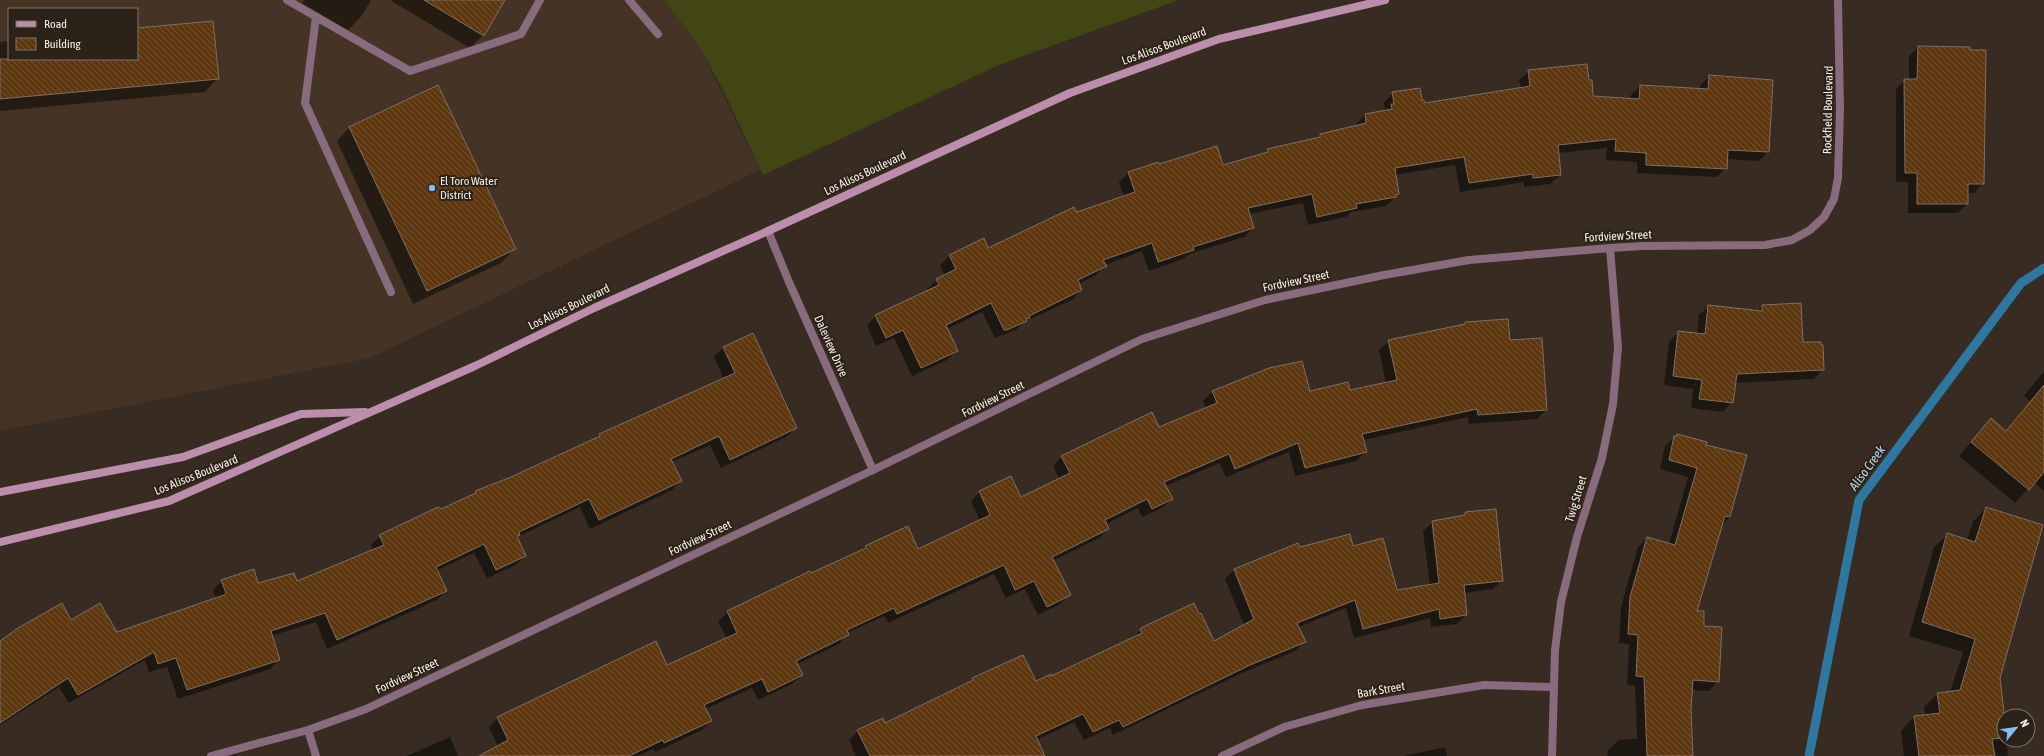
<svg xmlns="http://www.w3.org/2000/svg" width="2044" height="756" viewBox="0 0 2044 756" font-family="'Asap Condensed',sans-serif">
  <defs>
    <pattern id="building-back-hatch" width="6" height="6" patternUnits="userSpaceOnUse"><rect width="6" height="6" fill="#5f370e"/><path d="M-1 5l2 2M0 0l6 6M5-1l2 2" fill="none" stroke="#775431"/></pattern>
  </defs>
  <rect width="100%" height="100%" fill="#382b21"/>
  <path fill="#453325" fill-rule="evenodd" d="M 0,0 L 663,0 L 679,17 L 704,56 L 760,170 L 370,358 L 0,431 ZM 9,9 L 137,9 L 137,59 L 9,59 Z"/>
  <path fill="#414614" d="M 663,0 L 1179,0 L 999,65 L 763,175 C 734,115 709,49 663,0 Z"/>
  <g fill="#0007" fill-rule="evenodd">
    <polygon points="304,0 371,0 360,18 348,30 302,3"/>
    <polygon points="390,0 504,0 483,35 470,48"/>
    <polygon points="137,29 218,78 205,92 0,111 0,42 9,41 9,59 137,59"/>
    <polygon points="1918,47 1983,183 1974,193 1967,193 1967,204 1958,213 1908,213 1908,182 1896,182 1896,89 1905,80 1909,80 1909,56"/>
    <polygon points="1529,71 1588,81 1592,97 1630,99 1631,95 1640,86 1700,89 1700,85 1710,76 1768,152 1759,161 1726,159 1726,168 1717,177 1637,173 1637,162 1606,160 1607,148 1558,153 1560,175 1550,184 1524,187 1524,182 1460,192 1455,165 1395,175 1398,194 1386,206 1351,212 1346,217 1308,225 1303,203 1249,214 1253,228 1244,237 1189,254 1183,259 1149,271 1142,251 1105,265 1096,275 1078,284 1081,290 1072,300 1024,322 1016,330 995,338 982,312 947,329 957,350 947,360 912,376 894,338 876,346 867,325 876,316 928,291 927,289 937,280 945,276 940,265 949,256 988,249 1076,214 1124,197 1119,182 1128,173 1158,165 1222,166 1263,155 1268,149 1316,139 1320,134 1356,127 1356,124 1365,115 1385,111 1384,103 1393,93 1421,101 1424,104 1521,89 1519,80"/>
    <polygon points="350,127 514,249 501,263 413,304 337,141"/>
    <polygon points="1709,306 1757,312 1762,306 1803,344 1823,369 1814,379 1735,383 1732,402 1723,412 1691,408 1693,389 1664,385 1669,342 1679,332 1697,334 1699,315"/>
    <polygon points="1465,323 1509,341 1546,410 1537,419 1469,424 1468,417 1363,440 1366,452 1356,461 1295,476 1289,452 1226,477 1220,463 1165,486 1172,499 1162,508 1142,517 1138,508 1106,524 1108,529 1099,538 1052,561 1069,595 1060,604 1038,615 1025,589 1006,598 994,574 888,623 884,616 847,633 839,644 797,664 802,675 792,684 758,700 752,688 705,709 711,721 702,730 655,752 653,749 638,756 486,756 499,749 489,727 498,718 666,667 727,639 718,621 728,612 860,552 865,546 918,550 980,521 971,501 980,492 1020,499 1060,480 1053,466 1062,456 1158,428 1206,409 1203,401 1212,392 1269,369 1309,392 1349,391 1386,383 1379,350 1389,341 1462,326"/>
    <polygon points="753,334 796,428 786,437 721,468 710,445 672,462 681,481 672,490 590,529 580,507 517,537 525,556 516,565 487,578 474,553 437,570 446,591 437,600 327,649 316,622 271,636 279,660 270,669 178,699 167,667 149,672 145,660 69,703 59,687 0,725 0,642 71,621 117,633 216,599 213,590 222,581 257,584 296,582 373,551 371,545 380,536 472,496 476,491 511,478 596,439 599,435 724,379 714,357 723,348"/>
    <polygon points="2044,371 2044,491 2034,482 2015,503 1959,456 1991,420 2005,431 2030,401 2024,396"/>
    <polygon points="1677,435 1705,445 1730,517 1722,525 1696,612 1703,627 1718,681 1709,691 1691,690 1692,756 1608,756 1607,751 1619,740 1637,739 1635,686 1627,685 1629,644 1619,643 1621,607 1638,547 1647,538 1669,544 1688,477 1660,469 1665,446"/>
    <polygon points="1986,508 2004,740 2006,740 2008,756 1904,756 1901,731 1914,717 1925,716 1924,707 1937,694 1950,692 1963,652 1909,636 1934,547 1948,534 1967,540 1973,522"/>
    <path d="M 1466,513 L 1502,580 L 1493,589 L 1464,593 L 1466,615 L 1457,624 L 1431,627 L 1430,618 L 1354,638 L 1346,608 L 1298,627 L 1304,642 L 1295,651 L 1240,674 L 1113,735 L 1110,728 L 1084,740 L 1074,722 L 1036,740 L 1044,756 L 856,756 L 849,740 L 858,731 L 885,724 L 967,684 L 973,678 L 1035,683 L 1051,677 L 1131,639 L 1141,630 L 1214,642 L 1244,625 L 1225,579 L 1234,570 L 1297,544 L 1299,549 L 1352,547 L 1396,591 L 1430,586 L 1423,531 L 1433,522 L 1462,517 ZM 1234,573 L 1237,573 L 1257,623 L 1255,624 Z"/>
    <polygon points="450,737 458,756 407,756"/>
    <polygon points="1445,747 1447,756 1404,756"/>
  </g>
  <g fill="none" stroke-linecap="round" stroke-linejoin="round">
    <polyline stroke="#2d77a0" stroke-width="9" points="1809,756 1859,500 2021,283 2044,268"/>
  </g>
  <g fill="url(#building-back-hatch)" stroke="#7d6f63">
    <polygon points="424,0 505,0 484,36"/>
    <polygon points="213,21 219,79 0,99 0,59 137,59 137,28"/>
    <polygon points="1918,46 1970,47 1970,50 1986,50 1984,184 1968,184 1968,204 1917,204 1917,173 1905,173 1904,79 1917,79"/>
    <polygon points="1587,64 1589,80 1592,80 1593,96 1639,99 1640,85 1708,89 1709,75 1773,80 1769,152 1728,150 1727,169 1646,165 1646,153 1615,151 1616,139 1558,145 1561,175 1533,178 1533,174 1469,183 1464,157 1395,168 1399,194 1396,195 1396,197 1356,204 1357,208 1317,217 1312,194 1248,208 1254,228 1193,247 1194,250 1158,262 1152,243 1103,260 1107,266 1078,280 1082,290 1029,316 1030,318 1026,319 1027,321 1007,330 1004,330 991,303 946,325 958,351 921,368 903,330 886,338 875,315 939,285 936,279 956,269 949,255 984,238 988,248 1074,207 1077,212 1135,192 1128,172 1158,162 1159,164 1217,146 1223,165 1268,152 1267,149 1320,137 1320,134 1366,123 1365,114 1392,109 1391,104 1394,104 1392,92 1420,88 1422,100 1424,100 1425,103 1530,86 1528,70"/>
    <polygon points="438,85 516,249 427,291 349,127"/>
    <polygon points="1801,303 1803,342 1821,342 1821,345 1823,345 1824,370 1737,374 1733,403 1699,399 1702,380 1673,376 1678,331 1705,334 1708,305 1762,311 1762,305"/>
    <polygon points="1508,319 1510,340 1542,338 1547,410 1478,415 1477,409 1362,434 1367,452 1305,468 1298,443 1235,469 1229,454 1164,482 1173,499 1152,509 1147,499 1105,520 1109,529 1052,557 1071,595 1047,607 1034,581 1015,590 1004,565 897,614 894,608 847,630 849,635 796,661 803,675 768,692 762,679 704,705 712,721 664,743 663,740 629,756 479,756 508,740 497,717 656,641 667,665 737,633 727,611 810,571 811,573 866,548 865,546 908,526 918,549 990,515 979,491 1011,476 1021,497 1070,473 1061,456 1152,412 1159,427 1217,403 1212,391 1269,368 1302,361 1310,391 1348,382 1350,390 1397,380 1388,340 1465,324 1465,322"/>
    <polygon points="753,333 797,428 730,460 719,436 671,459 682,481 599,520 589,499 519,532 520,535 517,536 526,556 496,570 484,544 436,567 447,591 337,640 325,613 271,631 280,660 187,690 176,658 158,664 154,652 78,695 68,678 0,723 0,641 18,628 62,603 71,620 100,603 117,632 224,595 226,593 221,580 254,569 258,583 294,573 297,581 384,545 379,535 438,507 441,509 476,493 475,491 511,477 600,436 599,434 735,373 723,347"/>
    <polygon points="2044,385 2044,472 2029,490 1971,442 1991,418 2006,431"/>
    <polygon points="1677,434 1707,442 1706,445 1747,455 1730,517 1725,516 1697,611 1704,611 1704,626 1722,627 1719,682 1693,680 1691,710 1693,756 1647,756 1644,677 1636,676 1638,635 1628,634 1630,597 1647,537 1675,545 1697,468 1669,460 1674,436 1676,437"/>
    <polygon points="1986,507 2043,525 2000,678 2004,712 2004,738 1992,739 1995,756 1919,756 1914,716 1940,713 1937,693 1960,690 1975,639 1922,622 1947,533 1975,542"/>
    <polygon points="1496,509 1503,581 1464,585 1467,615 1440,619 1439,609 1363,629 1355,600 1297,623 1306,642 1250,665 1123,727 1119,720 1093,732 1083,714 1036,736 1045,756 870,756 857,730 883,718 885,723 973,680 972,678 1023,655 1036,681 1051,674 1051,676 1142,633 1140,629 1145,626 1194,603 1199,614 1201,613 1214,641 1254,619 1234,569 1298,543 1300,547 1350,534 1353,546 1383,538 1397,590 1439,583 1432,521 1465,515 1465,512"/>
  </g>
  <g fill="none" stroke-linecap="round" stroke-linejoin="round">
    <g stroke="#886c7e" stroke-width="8">
      <polyline points="287,0 410,71 521,34 540,0"/>
      <polyline points="629,0 658,34"/>
      <polyline points="316,17 305,103 391,292"/>
    </g>
    <g stroke="#886c7e" stroke-width="8">
      <polyline points="768,231 789,282 873,470"/>
      <polyline points="308,730 316,756"/>
      <polyline points="211,756 308,730 366,709 873,470 1142,339 1265,300 1384,275 1469,260 1610,248 1618,347 1613,404 1602,458 1577,537 1561,602 1555,650 1552,756"/>
      <polyline points="1222,756 1284,727 1362,705 1484,685 1552,687"/>
    </g>
    <polyline stroke="#886c7e" stroke-width="8" points="1610,248 1643,246 1765,245 1792,240 1810,230 1824,217 1834,199 1838,178 1840,109 1838,0"/>
    <g stroke="#bb8fab" stroke-width="8">
      <polyline points="0,492 183,457 301,414 365,412"/>
      <polyline points="0,542 169,501 475,366 594,308 768,231 1070,93 1219,39 1385,0"/>
    </g>
  </g>
  <circle fill="#81bdfa" stroke="#2d2218" stroke-width="1.5" cx="432" cy="188" r="4"/>
  <g text-anchor="middle" dominant-baseline="central" stroke-width="4" stroke-linejoin="round" paint-order="stroke">
    <g font-size="12" fill="#f7efe8" stroke="#2d2218">
      <text transform="translate(1164 46) rotate(-20)">Los Alisos Boulevard</text>
      <text transform="translate(1828 110) rotate(-89)">Rockfield Boulevard</text>
      <text transform="translate(865 173) rotate(-25)">Los Alisos Boulevard</text>
      <text transform="translate(1618 236) rotate(-3)">Fordview Street</text>
      <text transform="translate(1296 281) rotate(-12)">Fordview Street</text>
      <text transform="translate(569 307) rotate(-26)">Los Alisos Boulevard</text>
      <text transform="translate(831 346) rotate(66)">Daleview Drive</text>
      <text transform="translate(993 399) rotate(-26)">Fordview Street</text>
      <text transform="translate(196 475) rotate(-22)">Los Alisos Boulevard</text>
      <text transform="translate(1576 499) rotate(-73)">Twig Street</text>
      <text transform="translate(700 538) rotate(-25)">Fordview Street</text>
      <text transform="translate(407 676) rotate(-25)">Fordview Street</text>
      <text transform="translate(1381 690) rotate(-10)">Bark Street</text>
    </g>
    <g font-size="12" fill="#f7efe8" stroke="#2d2218" text-anchor="start">
      <text x="440" y="181">El Toro Water<tspan x="440" dy="14">District</tspan></text>
    </g>
    <g font-size="13" font-style="italic" fill="#b7dbf3" stroke="#2d2218">
      <text transform="translate(1867 468) rotate(-54)">Aliso Creek</text>
    </g>
  </g>
  <rect x="8" y="8" width="130" height="52" fill="#2d2218" stroke="#7e746b"/>
  <rect x="16" y="21" width="20" height="6" fill="#bb8fab" stroke="#7e746b"/>
  <text x="44" y="28" font-size="12" fill="#f7efe8">Road</text>
  <rect x="16" y="38" width="20" height="12" fill="url(#building-back-hatch)" stroke="#7e746b"/>
  <text x="44" y="48" font-size="12" fill="#f7efe8">Building</text>
  <g transform="translate(2016 728) rotate(61)"><circle r="19" fill="#2d2218" stroke="#7e746b"/>
  <path d="M0-3L7 15L0 10L-7 15Z" fill="#81bdfa"/>
  <text y="-6" font-size="11" font-weight="bold" text-anchor="middle" fill="#f7efe8">N</text>
  </g>
</svg>
